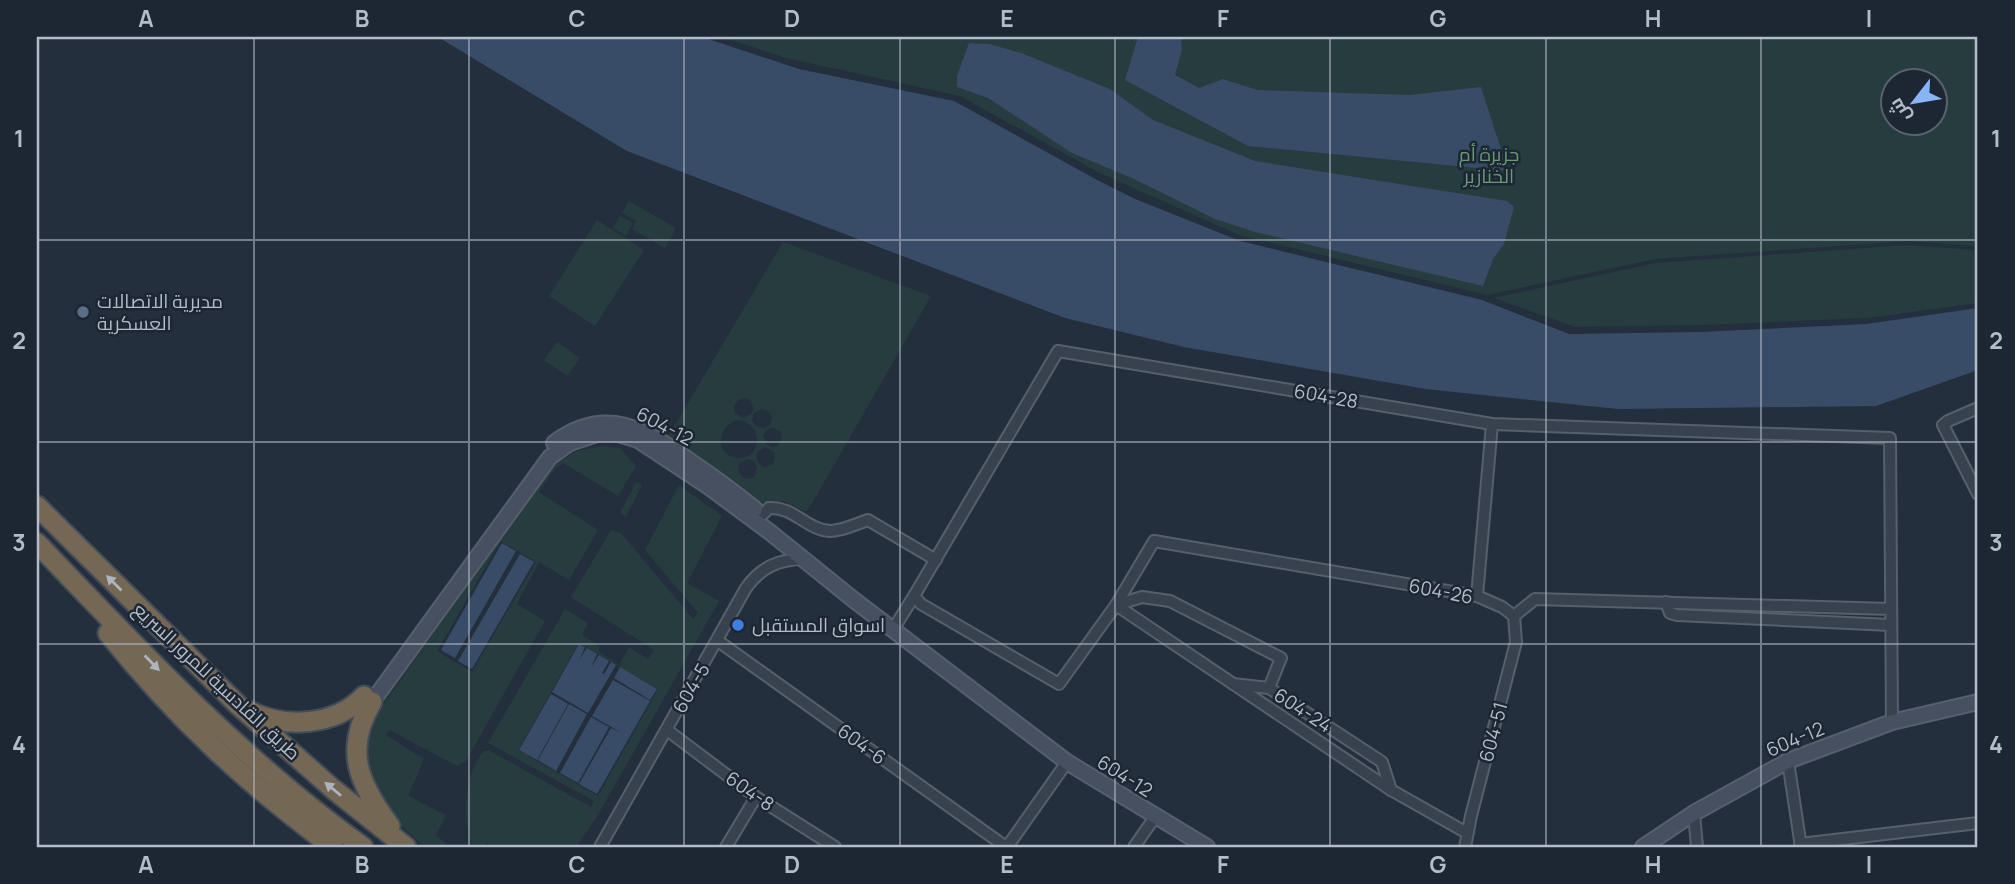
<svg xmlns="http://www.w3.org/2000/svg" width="2015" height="884" viewBox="0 0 2015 884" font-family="Manrope,Cairo,sans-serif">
  <rect width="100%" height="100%" fill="#242f3e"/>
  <g fill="#263c3f" fill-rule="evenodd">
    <path d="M 722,37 L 1978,37 L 1978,243 L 1975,246 L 1909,241 L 1655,259 L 1487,295 L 1239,235 L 1100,173 L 960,96 L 786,58 ZM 1892,80 L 1934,80 L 1934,122 L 1892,122 Z"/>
    <polygon points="629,201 676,228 665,248 632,229 636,221 622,213"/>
    <polygon points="620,216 633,223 626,236 613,228"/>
    <polygon points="597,220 644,250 595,326 549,296"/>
    <path d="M 783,242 L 931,296 L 807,512 L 784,501 L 765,505 L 668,437 ZM 744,398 L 750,400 L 754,409 L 751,414 L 743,418 L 735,413 L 734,406 L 737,401 ZM 762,409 L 768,411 L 772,416 L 770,425 L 764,428 L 755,426 L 752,420 L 754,413 ZM 738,420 C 766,424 761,461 737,458 C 713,455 718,424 738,420 ZM 772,427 L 781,432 L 782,438 L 778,446 L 772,447 L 766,444 L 763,435 L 766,430 ZM 765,447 L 774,452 L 775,458 L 773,464 L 765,467 C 757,465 755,459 757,452 ZM 747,459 L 754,461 L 757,467 L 755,476 L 750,479 L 744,478 L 738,471 L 739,464 Z"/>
    <polygon points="1907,245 1975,250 1978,248 1978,303 1868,318 1704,325 1575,327 1494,298 1655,263"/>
    <polygon points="557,342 580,358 567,376 544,360"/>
    <path d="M 601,446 L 620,448 L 636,466 L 618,496 L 563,463 L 555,469 L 539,492 L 598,530 L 569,580 L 539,562 L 517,604 L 545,621 L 466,761 L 457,766 L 389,730 L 386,735 L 424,759 L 408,796 L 446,815 L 436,835 L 450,847 L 425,847 L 389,815 L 364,762 L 368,726 L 489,554 L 558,462 L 577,451 ZM 501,541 L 536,562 L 472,672 L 437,651 Z"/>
    <polygon points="636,482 642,485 626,517 620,513"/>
    <path d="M 679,485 L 722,516 L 687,583 L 719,601 L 598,815 L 576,847 L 495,847 L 487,843 L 484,847 L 473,847 C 461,822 464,772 484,751 L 490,751 L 591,807 L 594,801 L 488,743 L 565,609 L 588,623 L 582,635 L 600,646 L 598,651 L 619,665 L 629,647 L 648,659 L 654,650 L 571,597 L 611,530 L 621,533 L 693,619 L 698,613 L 645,550 ZM 579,643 L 658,689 L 598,796 L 518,750 Z"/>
  </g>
  <g fill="#394c67">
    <polygon points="438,37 702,37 799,69 954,101 1099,181 1135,199 1240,241 1482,300 1569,334 1700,332 1866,324 1978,308 1978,370 1876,406 1618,409 1426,389 1184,347 1065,318 627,151"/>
    <polygon points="1138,37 1181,37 1182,50 1175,75 1199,88 1223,79 1257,90 1410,95 1481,87 1508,171 1248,146 1125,80"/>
    <polygon points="969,43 989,44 1021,53 1110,89 1153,120 1255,161 1507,201 1514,207 1504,244 1493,259 1483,286 1255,232 1215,219 1134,179 1072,153 988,98 957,87 957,76"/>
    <polygon points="502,543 516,551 455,658 441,650"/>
    <polygon points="520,554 534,562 472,669 458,661"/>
    <polygon points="579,644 585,647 579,660 587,648 597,654 591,667 599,655 609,661 602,673 604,674 611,662 616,665 588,713 552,692"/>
    <polygon points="620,667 657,689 650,700 614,678"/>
    <polygon points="613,680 650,701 597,794 579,784 611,728 622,733 592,716"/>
    <polygon points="551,694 568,704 537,760 519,750"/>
    <polygon points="569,704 587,714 556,771 538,760"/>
    <polygon points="591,717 609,727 578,783 560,773"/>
  </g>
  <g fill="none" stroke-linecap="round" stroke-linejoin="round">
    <g stroke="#565f6c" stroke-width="14">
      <g id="street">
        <polyline points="1978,408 1948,421 1943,425 1978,494"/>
        <path d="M 762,515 L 769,508 C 793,506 807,530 830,531 C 842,531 856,524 868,520 L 936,560"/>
        <polyline points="1477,596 1492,424"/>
        <polyline points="1666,602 1670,613 1677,615 1891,625"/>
        <polyline points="1116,605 1142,597 1170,601 1281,658 1269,688 1382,762 1391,790 1467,833"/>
        <polyline points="1116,605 1391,790"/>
        <polyline points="1891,609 1535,599 1514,616 1502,607 1477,596 1154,541 1116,605 1059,684 921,604 914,596 1058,351 1492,424 1890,438 1892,722"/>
        <polyline points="894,628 914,596"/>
        <polyline points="718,641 1006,847"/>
        <polyline points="1233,684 1269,688"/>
        <polyline points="667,730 756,797 835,847"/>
        <polyline points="1788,761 1801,847"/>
        <polyline points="1694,813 1697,847"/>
        <polyline points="1800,844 1978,823"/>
        <path d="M 600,847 L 746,588 C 761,567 779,559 805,559"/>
        <polyline points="726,847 756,797"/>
        <polyline points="1007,847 1067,762"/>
        <polyline points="1134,847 1155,817"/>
        <polyline points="1465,847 1471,816 1516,642 1514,616"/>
      </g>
    </g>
    <g stroke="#565f6c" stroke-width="18">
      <g id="secondary">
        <path d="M 554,443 C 605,405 645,429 690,461 C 712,476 734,492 755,509"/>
        <polyline points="372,702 550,457 570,443 597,434 618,434 638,440 709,487 771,533 854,600 1067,762 1207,847"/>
        <polyline points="1643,847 1694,813 1788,761 1892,722 1978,702"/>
      </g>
    </g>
    <g stroke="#434c59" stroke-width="23">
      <g id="highway">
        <polyline points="37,506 238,705 333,789 406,847"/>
        <path d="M 37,543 C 140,651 242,760 363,847"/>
        <path d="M 108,633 C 176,718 246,783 333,847"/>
        <path d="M 372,702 C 343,750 359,784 390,826"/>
        <path d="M 249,711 C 286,729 335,726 364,696"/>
      </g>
    </g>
    <use href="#street" stroke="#38414e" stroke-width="10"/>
    <use href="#secondary" stroke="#465061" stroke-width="14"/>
    <use href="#highway" stroke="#746855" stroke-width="19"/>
  </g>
  <defs><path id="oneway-solid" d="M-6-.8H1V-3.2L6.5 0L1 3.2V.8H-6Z" transform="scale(1.75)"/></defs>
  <g fill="#aeb4bd">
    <use href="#oneway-solid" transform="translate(114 583) rotate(-135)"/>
    <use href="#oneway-solid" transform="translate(152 663) rotate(46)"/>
    <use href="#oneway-solid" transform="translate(333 789) rotate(-140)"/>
  </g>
  <path fill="none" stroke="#b4bcc9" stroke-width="2" stroke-opacity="0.55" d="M 254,37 L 254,847M 469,37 L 469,847M 684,37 L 684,847M 900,37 L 900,847M 1115,37 L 1115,847M 1330,37 L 1330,847M 1546,37 L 1546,847M 1761,37 L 1761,847M 37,240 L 1978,240M 37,442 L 1978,442M 37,644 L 1978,644"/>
  <circle fill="#5c6f8a" stroke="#1d2633" stroke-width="2.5" cx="83" cy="312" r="7"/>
  <circle fill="#3f7fe0" stroke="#1d2633" stroke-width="2.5" cx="738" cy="625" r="7"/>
  <g text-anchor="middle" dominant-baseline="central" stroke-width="5" stroke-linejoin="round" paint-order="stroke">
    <g font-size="19" fill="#6b9a76" stroke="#1d2633">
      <text x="1489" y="154">جزيرة أم<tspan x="1489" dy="22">الخنازير</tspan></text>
    </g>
    <g font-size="19" fill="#b4bcc9" stroke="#1d2633" text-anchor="start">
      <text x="97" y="301">مديرية الاتصالات<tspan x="97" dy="22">العسكرية</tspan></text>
      <text x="752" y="625">اسواق المستقبل</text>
    </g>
    <g font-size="19" fill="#b4bcc9" stroke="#1d2633">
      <text transform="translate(1326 396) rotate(10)">604-28</text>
      <text transform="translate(665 426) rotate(28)">604-12</text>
      <text transform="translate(1441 591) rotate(11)">604-26</text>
      <text transform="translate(217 681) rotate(43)">طريق القادسية للمرور السريع</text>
      <text transform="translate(691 688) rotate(-60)">604-5</text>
      <text transform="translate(1303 710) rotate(33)">604-24</text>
      <text transform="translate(1493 732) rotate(-75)">604-51</text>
      <text transform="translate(1795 739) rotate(-23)">604-12</text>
      <text transform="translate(862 744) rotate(36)">604-6</text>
      <text transform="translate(1125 776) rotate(32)">604-12</text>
      <text transform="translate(750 791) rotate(35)">604-8</text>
    </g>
  </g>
  <rect width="2015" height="884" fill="none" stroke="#1d2633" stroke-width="77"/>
  <g transform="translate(1914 102) rotate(239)"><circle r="33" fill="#1d2633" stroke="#59626f" stroke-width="2"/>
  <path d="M0-5L12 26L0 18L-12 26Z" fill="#8ab4f8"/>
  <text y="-10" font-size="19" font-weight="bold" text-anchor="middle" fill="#b4bcc9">ش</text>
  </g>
  <rect x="38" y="38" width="1938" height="808" fill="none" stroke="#b4bcc9" stroke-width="2.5"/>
  <g font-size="23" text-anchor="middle" font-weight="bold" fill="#b4bcc9">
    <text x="146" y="27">A</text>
    <text x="362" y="27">B</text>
    <text x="577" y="27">C</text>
    <text x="792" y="27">D</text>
    <text x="1007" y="27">E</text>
    <text x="1223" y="27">F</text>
    <text x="1438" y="27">G</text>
    <text x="1653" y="27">H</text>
    <text x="1869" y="27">I</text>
    <text x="19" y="147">1</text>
    <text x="1996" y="147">1</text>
    <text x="19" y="349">2</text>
    <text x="1996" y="349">2</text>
    <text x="19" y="551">3</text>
    <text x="1996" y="551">3</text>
    <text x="19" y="753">4</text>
    <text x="1996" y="753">4</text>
    <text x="146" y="873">A</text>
    <text x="362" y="873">B</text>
    <text x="577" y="873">C</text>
    <text x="792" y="873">D</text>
    <text x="1007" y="873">E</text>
    <text x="1223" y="873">F</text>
    <text x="1438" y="873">G</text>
    <text x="1653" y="873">H</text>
    <text x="1869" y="873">I</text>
  </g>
</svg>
